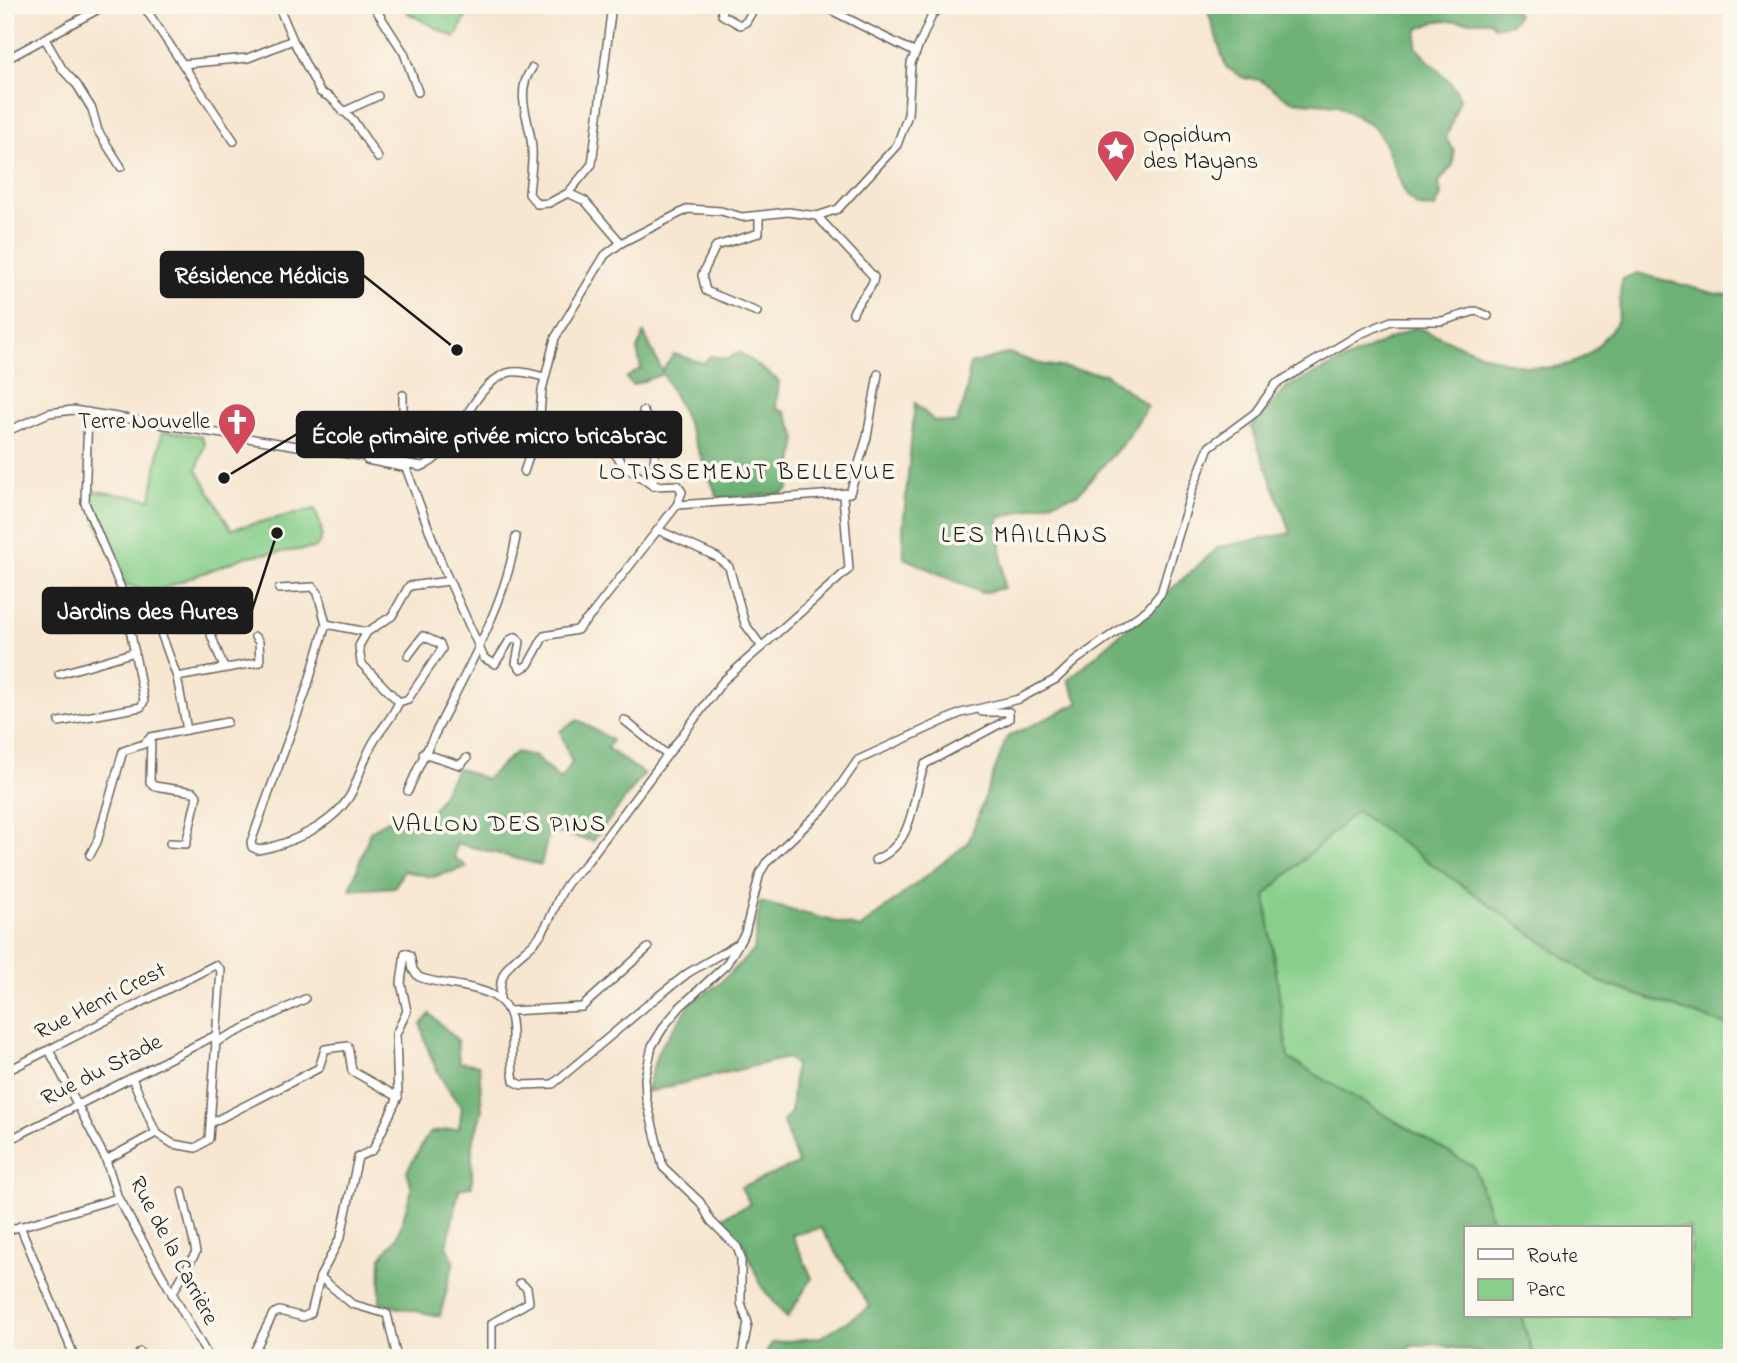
<svg xmlns="http://www.w3.org/2000/svg" width="1737" height="1363" viewBox="0 0 1737 1363" font-family="'Indie Flower',sans-serif">
  <rect width="100%" height="100%" fill="#fbf7ec"/>
  <filter id="ink" filterUnits="userSpaceOnUse"><feTurbulence type="fractalNoise" baseFrequency=".0143" numOctaves="2"/><feDisplacementMap in="SourceGraphic" scale="14" xChannelSelector="R" yChannelSelector="G"/><feConvolveMatrix kernelMatrix="1 2 1 2 8 2 1 2 1" color-interpolation-filters="sRGB"/></filter>
  <filter id="wash" filterUnits="userSpaceOnUse"><feTurbulence type="fractalNoise" baseFrequency=".00686" numOctaves="4" result="noise"/><feDisplacementMap in="SourceGraphic" scale="28" xChannelSelector="R" yChannelSelector="G"/><feGaussianBlur stdDeviation="1.57" result="paint"/><feColorMatrix in="noise" values="0 0 0 0 0 0 0 0 0 0 0 0 0 0 0 0 0 1.4 0 .05"/><feComposite in="paint" operator="in"/></filter>
  <g filter="url(#wash)">
    <rect width="100%" height="100%" fill="#f7e6d0"/>
    <g fill="#88cf8b" stroke="#527654" stroke-width="2">
      <polygon points="410,5 472,5 455,38 406,12"/>
      <path d="M 162,431 L 201,436 L 205,444 L 197,470 L 231,529 L 315,509 C 319,523 328,537 315,548 L 248,556 L 151,593 L 125,584 L 97,523 L 88,490 L 151,499 Z"/>
      <polygon points="1356,810 1600,982 1732,1027 1732,1358 1534,1358 1521,1316 1690,1316 1690,1228 1494,1228 1475,1168 1288,1058 1265,895"/>
    </g>
    <g fill="#6eb277" stroke="#45674a" stroke-width="2">
      <path d="M 1206,5 L 1513,5 L 1518,15 L 1511,23 L 1495,27 L 1490,21 L 1437,21 L 1418,29 L 1416,47 C 1430,65 1451,77 1460,98 L 1446,139 L 1454,150 L 1453,165 L 1439,182 L 1441,196 L 1435,208 L 1418,207 L 1406,196 L 1386,146 L 1375,128 L 1338,105 L 1291,101 L 1260,80 L 1244,78 L 1226,67 Z"/>
      <path d="M 1637,273 L 1717,294 L 1732,295 L 1732,1027 L 1600,982 L 1356,811 L 1265,895 L 1288,1058 L 1475,1168 L 1494,1228 L 1466,1228 L 1466,1316 L 1521,1316 L 1534,1358 L 1504,1358 L 1435,1344 L 1412,1346 L 1394,1358 L 763,1358 L 772,1343 L 821,1337 L 870,1307 L 821,1228 L 792,1235 L 812,1278 L 787,1318 L 761,1286 L 743,1242 L 718,1219 L 750,1204 L 741,1187 L 798,1164 L 783,1122 L 791,1112 L 795,1064 L 787,1058 L 646,1092 L 658,1051 L 691,1003 L 720,983 L 754,950 L 760,902 L 860,928 L 968,843 L 1007,737 L 1079,703 L 1068,680 L 1219,547 L 1291,533 L 1251,427 L 1287,387 L 1415,327 C 1467,345 1553,399 1600,343 C 1604,337 1614,329 1617,322 C 1621,310 1619,292 1622,279 Z"/>
      <polygon points="644,333 662,371 674,354 704,363 710,356 728,359 739,352 779,381 776,408 786,413 797,438 789,488 782,494 718,498 682,411 663,374 632,385 626,378 641,368 637,349"/>
      <polygon points="1009,353 1040,364 1105,374 1148,406 1126,440 1078,494 999,518 1004,588 982,593 904,558 903,527 915,403 934,421 956,423 966,396 970,364"/>
      <polygon points="578,720 612,740 607,748 644,774 593,841 549,831 541,865 457,843 454,857 467,867 433,877 403,871 395,887 350,890 370,832 387,820 423,828 457,768 486,779 516,752 534,756 560,780 572,763 560,731"/>
      <path d="M 430,1014 L 457,1040 L 459,1062 L 479,1065 L 482,1111 L 472,1145 L 472,1186 L 459,1189 L 447,1246 L 454,1261 L 440,1316 L 380,1304 L 381,1257 L 397,1238 L 412,1189 L 407,1171 L 429,1133 L 459,1128 L 462,1108 C 441,1082 428,1057 421,1024 Z"/>
    </g>
  </g>
  <g filter="url(#ink)">
    <g fill="none" stroke-linecap="round" stroke-linejoin="round">
      <g stroke="#69635b" stroke-width="10">
        <g id="minor">
          <polyline points="143,5 234,141"/>
          <polyline points="373,5 404,53 418,92"/>
          <polyline points="721,5 722,15 740,25 746,22 756,5"/>
          <polyline points="821,5 916,53"/>
          <polyline points="45,39 63,70 77,85 92,109 98,131 121,167"/>
          <polyline points="293,40 320,92 331,98 353,120 378,158"/>
          <polyline points="5,60 106,5"/>
          <polyline points="183,64 248,58 293,40 278,5"/>
          <path d="M 532,68 C 513,94 531,121 532,149 C 533,164 530,180 529,194 L 537,204 L 549,203 L 568,193 L 592,164 L 612,5"/>
          <polyline points="343,112 378,96"/>
          <polyline points="568,193 585,201 621,243"/>
          <path d="M 817,216 L 874,277 C 873,290 857,300 853,313"/>
          <polyline points="757,312 706,291 702,275 716,246 759,233 759,216"/>
          <polyline points="403,395 403,455 406,468 443,567 484,658 495,664 510,640 516,637 520,642 516,663 521,669 528,665 544,636 577,630 592,614 677,505 682,492 678,485 653,486 626,467 613,452 544,433 539,426"/>
          <polyline points="643,411 656,434 653,486"/>
          <polyline points="88,412 85,503 123,593 149,600 177,677 187,730"/>
          <polyline points="5,432 49,413 73,410 422,466"/>
          <polyline points="367,460 407,468"/>
          <path d="M 419,467 C 456,459 466,389 507,373 C 518,369 534,375 545,377"/>
          <polyline points="524,472 539,426 542,390 555,338 605,255 621,243 688,209 721,211 742,217 788,212 817,216 838,209 897,145 908,115 911,63 933,13 950,5"/>
          <polyline points="677,505 850,493 867,437 878,374"/>
          <polyline points="658,530 717,557 729,567 745,624 762,647"/>
          <path d="M 279,589 L 313,587 L 318,593 L 326,624 L 306,691 L 251,842 L 252,847 L 258,850 C 292,844 336,823 352,792 C 360,775 365,754 376,738 C 385,724 392,718 399,702 L 361,663 L 359,646 L 367,632"/>
          <polyline points="326,624 367,632 392,616 409,586 449,581"/>
          <polyline points="211,635 224,668"/>
          <polyline points="59,674 135,652"/>
          <polyline points="177,677 260,662 259,642 255,637"/>
          <polyline points="399,702 408,699 442,649 440,644 423,636 408,656"/>
          <polyline points="624,720 666,754"/>
          <polyline points="59,722 141,707 144,701 123,593"/>
          <polyline points="151,737 150,782 154,786 194,792 197,796 186,844 170,843"/>
          <polyline points="423,753 460,765 467,758"/>
          <path d="M 408,791 C 442,709 502,625 516,537"/>
          <polyline points="90,855 97,842 123,751 144,744 151,737 227,722"/>
          <path d="M 875,860 C 917,842 910,800 925,764 L 1009,719 L 1009,712 L 982,712"/>
          <path d="M 500,1000 C 500,993 500,985 502,978 C 508,960 527,952 538,938 C 560,910 552,893 584,866 L 723,681 L 849,569 L 843,496"/>
          <polyline points="510,1011 582,1007 648,948"/>
          <polyline points="216,1042 305,999"/>
          <polyline points="49,1050 106,1160 118,1198 209,1358"/>
          <polyline points="5,1072 215,965 221,970 209,1139 196,1148 173,1144 156,1133 106,1160"/>
          <polyline points="132,1078 156,1133"/>
          <polyline points="211,1123 319,1068 325,1049 348,1046 352,1071 398,1097"/>
          <polyline points="5,1142 216,1035"/>
          <polyline points="20,1226 75,1358"/>
          <polyline points="5,1231 118,1198"/>
          <polyline points="320,1277 352,1304 387,1314 397,1358"/>
          <polyline points="172,1294 196,1252 182,1191"/>
          <polyline points="137,1358 140,1352"/>
          <path d="M 251,1358 L 273,1314 L 279,1311 L 303,1317 L 311,1313 L 320,1277 L 341,1236 L 358,1157 L 373,1150 L 398,1097 L 396,1034 L 407,1011 L 401,983 L 405,953 L 410,955 L 413,970 L 419,977 C 448,989 505,981 511,1021 C 514,1041 510,1061 514,1081 L 522,1085 L 553,1084 L 652,1001 L 688,973 L 736,945"/>
          <polyline points="492,1358 492,1323 529,1302 527,1288 520,1283"/>
          <polyline points="741,1358 748,1323 741,1303 741,1258 737,1247 711,1221 700,1202 663,1167 646,1098 645,1078 652,1046 665,1025 680,1007 726,965 745,933 760,873 766,863 825,807 858,760 961,713 1019,699 1056,679 1075,661 1148,609 1161,593 1192,490 1209,447 1255,413 1276,384 1360,334 1391,321 1442,321 1476,311 1488,316"/>
        </g>
      </g>
      <use href="#minor" stroke="#fff" stroke-width="7"/>
    </g>
  </g>
  <defs>
    <g id="sight-pin" transform="scale(2.0125)"><path d="M0 17L-7.5 6A9.5 9.5 0 1 1 7.5 6Z" fill="#d1495b" stroke="#fbf7ec"/><path d="M0-6L1.8-2.2L6-1.7L2.9 1.2L3.7 5.4L0 3.3L-3.7 5.4L-2.9 1.2L-6-1.7L-1.8-2.2Z" fill="#fff"/></g>
    <g id="church-pin" transform="scale(2.0125)"><path d="M0 17L-7.5 6A9.5 9.5 0 1 1 7.5 6Z" fill="#d1495b" stroke="#fbf7ec"/><path d="M-1.2-6h2.4v3.5h3.3v2.4h-3.3V6h-2.4V-.1h-3.3v-2.4h3.3Z" fill="#fff"/></g>
  </defs>
  <g fill-rule="evenodd">
    <use href="#sight-pin" x="1116" y="149"/>
    <use href="#church-pin" x="237" y="422"/>
  </g>
  <g text-anchor="middle" dominant-baseline="central" stroke-width="7" stroke-linejoin="round" paint-order="stroke">
    <g font-size="23" fill="#1c1c1c" stroke="#fbf7ec" text-anchor="start">
      <text x="1143" y="136">Oppidum<tspan x="1143" dy="26">des Mayans</tspan></text>
      <text x="210" y="422" text-anchor="end">Terre Nouvelle</text>
    </g>
    <g font-size="23" fill="#1c1c1c" stroke="#fbf7ec">
      <text transform="translate(101 1002) rotate(-27)">Rue Henri Crest</text>
      <text transform="translate(102 1071) rotate(-27)">Rue du Stade</text>
      <text transform="translate(173 1251) rotate(62)">Rue de la Carrière</text>
    </g>
    <g font-size="24" letter-spacing="2" fill="#1c1c1c" stroke="#fbf7ec">
      <text x="748" y="473">LOTISSEMENT BELLEVUE</text>
      <text x="1025" y="536">LES MAILLANS</text>
      <text x="500" y="825">VALLON DES PINS</text>
    </g>
  </g>
  <path fill="none" stroke="#1c1c1c" stroke-width="2.5" d="M457 350L363 275M224 478L297 434M277 533L252 610"/>
  <g fill="#1c1c1c" stroke="#fbf7ec" stroke-width="2.5">
    <circle cx="457" cy="350" r="7"/>
    <circle cx="224" cy="478" r="7"/>
    <circle cx="277" cy="533" r="7"/>
  </g>
  <g fill="#1c1c1c" stroke="#1c1c1c" stroke-width="2.5">
    <rect x="161" y="252" width="202" height="45" rx="7"/>
    <rect x="297" y="412" width="384" height="45" rx="7"/>
    <rect x="43" y="588" width="209" height="45" rx="7"/>
  </g>
  <g font-size="24" text-anchor="middle" font-weight="bold" fill="#fff">
    <text x="262" y="283">Résidence Médicis</text>
    <text x="489" y="443">École primaire privée micro bricabrac</text>
    <text x="148" y="619">Jardins des Aures</text>
  </g>
  <rect width="1737" height="1363" fill="none" stroke="#fbf7ec" stroke-width="28"/>
  <rect x="1464" y="1226" width="228" height="91" fill="#fbf7ec" stroke="#a29f99" stroke-width="2"/>
  <rect x="1478" y="1249" width="35" height="10" fill="#ffffff" stroke="#a29f99" stroke-width="2"/>
  <text x="1527" y="1262" font-size="21" fill="#1c1c1c">Route</text>
  <rect x="1478" y="1279" width="35" height="21" fill="#88cf8b" stroke="#a29f99" stroke-width="2"/>
  <text x="1527" y="1296" font-size="21" fill="#1c1c1c">Parc</text>
</svg>
